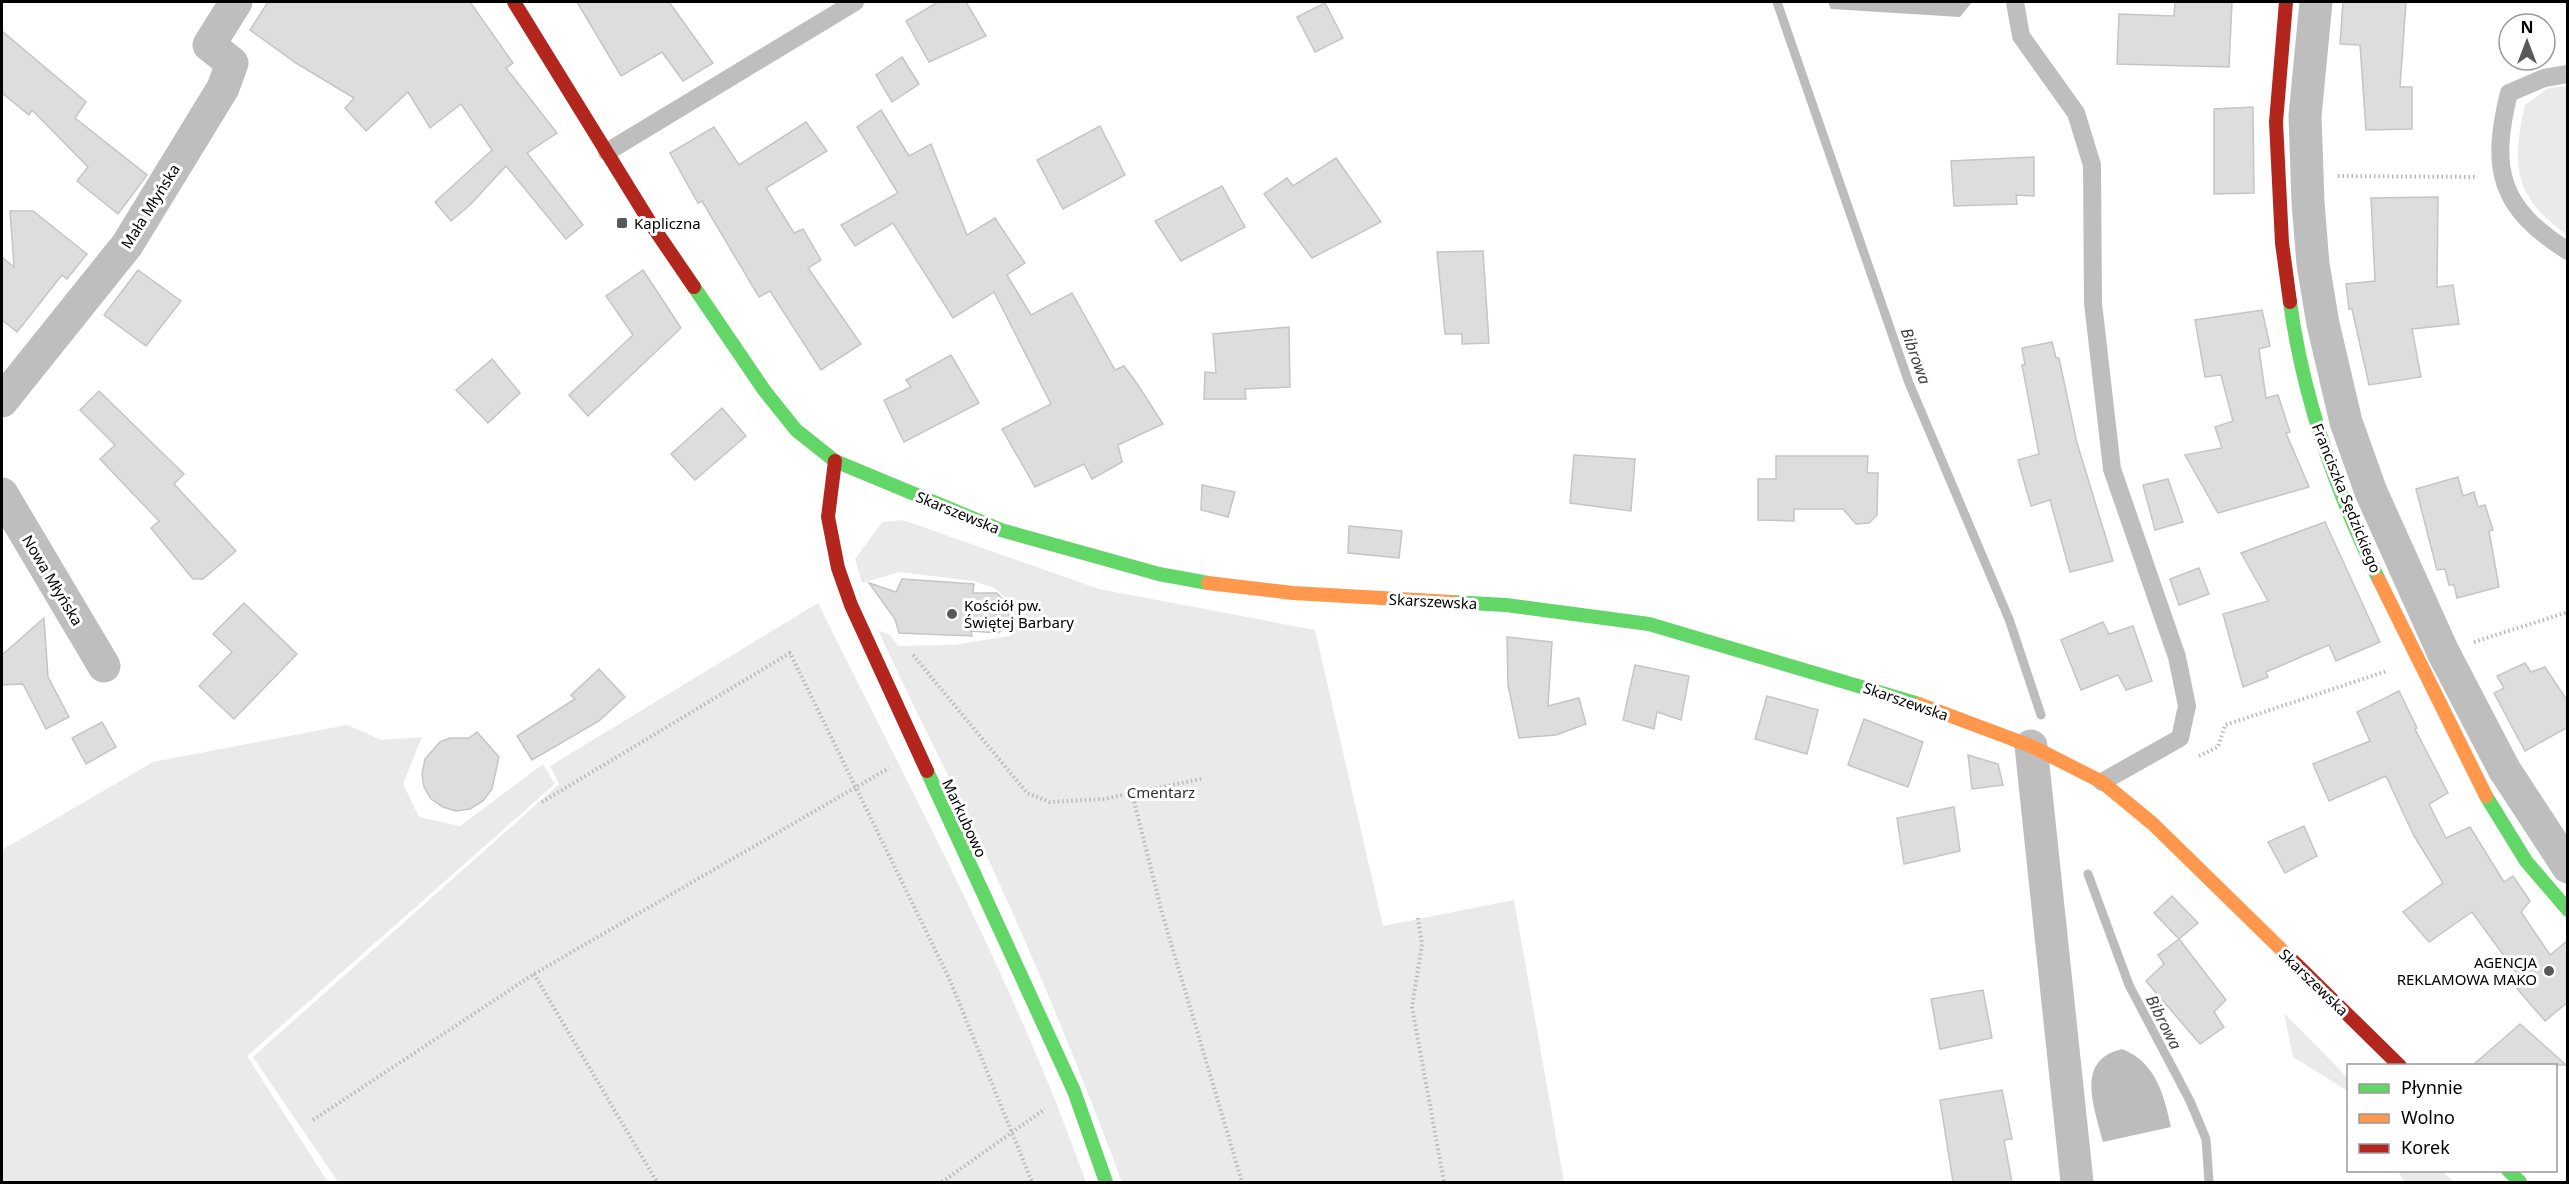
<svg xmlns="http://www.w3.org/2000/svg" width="2569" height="1184" viewBox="0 0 2569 1184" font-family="'Noto Sans',sans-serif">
  <rect width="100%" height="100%" fill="#fff"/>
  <g fill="#eaeaea">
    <path d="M 2567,86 L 2568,86 L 2567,235 C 2514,197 2511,167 2525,105 L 2548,88 Z"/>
    <path d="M 903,520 L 1099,589 L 1315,630 L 1383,926 L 1514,900 L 1564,1182 L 1122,1182 C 1087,1089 1050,996 1009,905 C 968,812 920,722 878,630 L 890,635 L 898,646 L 953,645 L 1010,636 L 1013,605 L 995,588 L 973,581 L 900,572 L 862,583 L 855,559 L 882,522 Z"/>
    <path d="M 818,603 C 912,793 1015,982 1086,1182 L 338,1182 L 253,1057 L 559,784 L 550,766 Z"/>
    <polygon points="347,725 382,740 422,737 403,784 419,817 460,826 543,764 555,784 247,1056 328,1182 2,1182 2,850 153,762"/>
    <polygon points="2284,1013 2348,1078 2348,1091 2293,1057"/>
    <polygon points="2398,1171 2442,1171 2454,1182 2404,1182"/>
  </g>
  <g fill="#bcbcbc">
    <polygon points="1828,2 1972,2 1960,17 1831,9"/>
    <path d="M 2122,1049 C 2156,1062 2164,1095 2171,1127 L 2103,1142 C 2095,1108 2074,1060 2122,1049 Z"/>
  </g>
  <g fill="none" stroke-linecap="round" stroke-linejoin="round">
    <g stroke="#bcbcbc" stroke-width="9">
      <polyline points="1777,2 1909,383 2009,619 2041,715"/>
      <polyline points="2088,874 2129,985 2190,1101 2206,1139 2209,1182"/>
    </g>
  </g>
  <g fill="#ddd" stroke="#c5c5c5" stroke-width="1.5">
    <polygon points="268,2 470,2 513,63 506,68 557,133 527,153 583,225 566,239 506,166 470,205 451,221 435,202 492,150 461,104 430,128 408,92 366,131 345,108 354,98 296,63 250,30"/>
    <polygon points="577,2 669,2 713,63 683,81 662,52 621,76"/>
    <polygon points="938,2 966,2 986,36 929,62 906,21"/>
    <polygon points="2175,2 2232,2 2229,67 2117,64 2119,14 2174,16"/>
    <polygon points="2343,2 2406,2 2400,87 2412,87 2412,129 2366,130 2360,45 2340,44"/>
    <polygon points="1325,3 1343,38 1315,52 1297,17"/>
    <polygon points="2,31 86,102 75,118 147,175 118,214 77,181 88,167 32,110 29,115 2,93"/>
    <polygon points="902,57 919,84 892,102 876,75"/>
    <polygon points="2253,107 2254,193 2214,194 2214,109"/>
    <polygon points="881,110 909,156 931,144 967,235 995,218 1025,263 1007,275 1031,315 1072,293 1115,370 1124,366 1138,385 1163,424 1118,445 1122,462 1092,479 1084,464 1035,487 1002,429 1051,404 994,292 953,318 893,223 855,246 841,225 898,193 857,127"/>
    <polygon points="806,122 827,151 766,188 794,233 803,229 821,260 808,268 861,344 821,370 770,291 759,297 702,201 698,203 670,153 714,127 739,165"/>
    <polygon points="1100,126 1125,175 1063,209 1037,160"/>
    <polygon points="2034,157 2034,196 2016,195 2017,204 1954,206 1951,161"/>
    <polygon points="1336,158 1381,222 1312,258 1264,194 1287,178 1293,186"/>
    <polygon points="1222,186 1245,227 1181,261 1155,221"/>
    <polygon points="2438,197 2437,287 2453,285 2459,324 2412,329 2421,377 2369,385 2352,309 2349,309 2346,284 2375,281 2371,198"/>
    <polygon points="10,211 33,211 87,254 67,279 62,275 17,332 2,320 2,257 14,267"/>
    <polygon points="1483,251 1489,343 1462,344 1462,334 1445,334 1437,252"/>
    <polygon points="138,270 181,301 146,346 104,315"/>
    <polygon points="643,270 681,328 588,416 569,395 633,335 606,296"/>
    <polygon points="2262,310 2270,346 2259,349 2266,398 2278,395 2290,432 2286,433 2309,487 2218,513 2185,455 2222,448 2215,427 2233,421 2221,375 2205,377 2195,320"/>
    <polygon points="1289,327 1290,387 1245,389 1246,399 1204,399 1205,372 1216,373 1213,334"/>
    <polygon points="2052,342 2056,358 2059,358 2077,443 2113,561 2070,572 2050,500 2031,506 2018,460 2039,454 2022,365 2025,365 2022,348"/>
    <polygon points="951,355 979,403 904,442 884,400 911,387 906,380"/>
    <polygon points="492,359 520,393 488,423 456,390"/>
    <polygon points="99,391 184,474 174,484 236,551 203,579 193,579 151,528 159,521 100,459 115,445 80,410"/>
    <polygon points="722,408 746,436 695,480 671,454"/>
    <polygon points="1574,455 1635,459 1631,511 1570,503"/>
    <polygon points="1776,456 1868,456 1867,473 1878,473 1877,515 1869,523 1856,524 1843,509 1794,509 1794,521 1758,520 1758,479 1776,479"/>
    <polygon points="2458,477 2463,496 2474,492 2478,507 2485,505 2493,530 2489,531 2499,587 2457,598 2454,585 2449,585 2445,569 2437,570 2416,489"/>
    <polygon points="2168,479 2183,522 2155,530 2143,485"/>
    <polygon points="1202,485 1235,492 1228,517 1201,510"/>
    <polygon points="2325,522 2380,642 2336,661 2329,645 2266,672 2268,677 2243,687 2223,614 2268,601 2241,553"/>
    <polygon points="1349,526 1402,531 1399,558 1348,553"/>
    <polygon points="2199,568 2209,594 2179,605 2170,579"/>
    <polygon points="902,579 974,584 973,593 997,593 1009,606 1009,625 998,633 971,631 972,636 899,633 895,619 869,583 896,592"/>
    <polygon points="244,603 297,654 234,719 199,686 232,652 213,634"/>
    <polygon points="44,618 48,677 69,717 46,729 23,684 2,685 2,655"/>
    <polygon points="2103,622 2109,634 2133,626 2152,681 2126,690 2118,675 2081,690 2061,640"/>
    <polygon points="1507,637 1552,642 1548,706 1579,698 1586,724 1556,735 1519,738 1508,685"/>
    <polygon points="2525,663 2531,672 2545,667 2568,702 2568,727 2525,751 2494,693 2504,688 2497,676"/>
    <polygon points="1635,665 1689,676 1681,720 1657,712 1654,729 1623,720"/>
    <polygon points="599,669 625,697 599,721 532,760 517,736 575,699 571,695"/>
    <polygon points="2399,691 2417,728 2415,729 2448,793 2429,804 2446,838 2470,827 2504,882 2513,876 2530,901 2521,912 2550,955 2568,940 2568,1002 2545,1021 2514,985 2521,979 2472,912 2429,942 2403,912 2443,883 2414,836 2386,776 2329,801 2313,764 2370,741 2357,712"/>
    <polygon points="1767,696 1818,710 1807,754 1755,739"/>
    <polygon points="1864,719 1923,742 1908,787 1848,765"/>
    <polygon points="102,722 116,747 86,764 72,738"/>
    <polygon points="477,732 499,757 492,789 483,801 470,809 456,811 443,807 431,799 424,787 422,774 425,759 440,742 450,738 469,738"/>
    <polygon points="1968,755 1998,764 2003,785 1972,789"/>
    <polygon points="1954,807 1960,851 1904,864 1897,818"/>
    <polygon points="2304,826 2317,856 2285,873 2268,842"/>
    <polygon points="2172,896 2198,923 2179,939 2154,913"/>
    <polygon points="2179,939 2226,1000 2214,1012 2224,1027 2200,1044 2146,981 2164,964 2158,955"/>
    <polygon points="1983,990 1992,1038 1940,1049 1931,999"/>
    <polygon points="2520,1024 2566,1065 2473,1065 2511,1032"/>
    <polygon points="2002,1090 2012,1139 2004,1140 2012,1182 1953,1182 1940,1100"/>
  </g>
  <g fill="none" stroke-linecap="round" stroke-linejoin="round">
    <g stroke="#b8b8b8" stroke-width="4" stroke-dasharray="1.5 3" stroke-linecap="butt">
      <polyline points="2338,176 2477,177"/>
      <polyline points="2474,642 2568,612"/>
      <polyline points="913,655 1027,793 1050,802 1104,799 1201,779"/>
      <polyline points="2199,756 2218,747 2225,725 2387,671"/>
      <polyline points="1132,793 1162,913 1242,1182"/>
      <polyline points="542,802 790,653 949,978 1032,1182"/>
      <polyline points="1418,918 1422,944 1412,1007 1444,1182"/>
      <polyline points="534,974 657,1182"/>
      <polyline points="313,1120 534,974 889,768"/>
      <polyline points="942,1182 1045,1109"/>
    </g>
    <g stroke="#bebebe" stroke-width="18">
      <polyline points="2015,2 2021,36 2076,113 2092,165 2093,303 2112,469 2177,657 2187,706 2180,738 2102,782"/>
      <path d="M 2568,74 L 2544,78 L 2509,93 C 2490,169 2499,208 2568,251"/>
      <polyline points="607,152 855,2"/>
    </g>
    <g stroke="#bebebe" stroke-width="33">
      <polyline points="2316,2 2305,116 2308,202 2313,264 2323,324 2346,422 2371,492 2443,652 2504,769 2568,867"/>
      <polyline points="2,401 127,245 223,88 232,63 209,45 236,2"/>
      <polyline points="2,494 104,666"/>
      <polyline points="2031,746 2077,1182"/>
    </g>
    <g stroke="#63d668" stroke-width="14">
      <polyline points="694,287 764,390 796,430 835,461 1001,530 1159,574 1208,583"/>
      <path d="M 2290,302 C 2303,398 2336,492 2379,580"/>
      <polyline points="1452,602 1506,605 1649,624 1919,704"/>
      <polyline points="927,771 1074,1091 1106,1182"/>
      <polyline points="2486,796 2526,861 2568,910"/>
      <polyline points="2508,1170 2520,1182"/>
    </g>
    <g stroke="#ff974d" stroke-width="14">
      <polyline points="2379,580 2486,796"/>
      <polyline points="1208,583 1293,593 1452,602"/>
      <polyline points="1919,704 2031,746 2102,782 2153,824 2292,960"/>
    </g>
    <g stroke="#b3261e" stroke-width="14">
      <polyline points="514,2 651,224 694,287"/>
      <polyline points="2286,2 2276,122 2282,243 2290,302"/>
      <polyline points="835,461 828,517 838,568 851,605 927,771"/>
      <polyline points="2292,960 2400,1066"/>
    </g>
  </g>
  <g fill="#595959" stroke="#fff" stroke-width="2">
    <rect x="616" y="217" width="12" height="12" rx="3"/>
    <circle cx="952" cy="614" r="6"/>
    <circle cx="2549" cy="971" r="6"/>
  </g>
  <g text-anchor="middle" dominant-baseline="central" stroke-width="6" stroke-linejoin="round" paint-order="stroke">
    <g font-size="15" fill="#000" stroke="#fff">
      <text transform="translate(150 206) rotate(-58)">Mała Młyńska</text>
      <text transform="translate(2347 498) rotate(68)">Franciszka Sędzickiego</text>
      <text transform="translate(958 512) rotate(22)">Skarszewska</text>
      <text transform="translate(53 580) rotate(59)">Nowa Młyńska</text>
      <text transform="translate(1433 601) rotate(3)">Skarszewska</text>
      <text transform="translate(1906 701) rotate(19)">Skarszewska</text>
      <text transform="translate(965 818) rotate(65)">Markubowo</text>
      <text transform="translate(2314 982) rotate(44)">Skarszewska</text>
    </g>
    <g font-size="15" fill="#000" stroke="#fff" text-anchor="start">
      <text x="634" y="223">Kapliczna</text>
      <text x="964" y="605">Kościół pw.<tspan x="964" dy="17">Świętej Barbary</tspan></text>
      <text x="2537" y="962" text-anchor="end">AGENCJA<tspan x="2537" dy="17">REKLAMOWA MAKO</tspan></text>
    </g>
    <g font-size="15" fill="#303030" stroke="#fff">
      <text x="1161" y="792">Cmentarz</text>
    </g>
    <g font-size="16" font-style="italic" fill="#414141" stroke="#fff">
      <text transform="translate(1916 356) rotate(70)">Bibrowa</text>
      <text transform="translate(2164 1022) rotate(63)">Bibrowa</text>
    </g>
  </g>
  <rect width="2569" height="1184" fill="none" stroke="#000000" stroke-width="6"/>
  <rect x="2347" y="1064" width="210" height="108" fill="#ffffff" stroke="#999999" stroke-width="1.5"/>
  <rect x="2359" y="1084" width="30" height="9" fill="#63d668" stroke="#999999" stroke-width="1.5"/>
  <text x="2401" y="1094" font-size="18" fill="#000000">Płynnie</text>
  <rect x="2359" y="1114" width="30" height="9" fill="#ff974d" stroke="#999999" stroke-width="1.5"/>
  <text x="2401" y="1124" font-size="18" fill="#000000">Wolno</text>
  <rect x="2359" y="1144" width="30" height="9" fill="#b3261e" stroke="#999999" stroke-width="1.5"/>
  <text x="2401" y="1154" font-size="18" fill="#000000">Korek</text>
  <g transform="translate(2527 42)"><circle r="28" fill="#ffffff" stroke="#999999" stroke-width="1.5"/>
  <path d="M0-4.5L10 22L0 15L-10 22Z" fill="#595959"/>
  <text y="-9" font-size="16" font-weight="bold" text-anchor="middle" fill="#000000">N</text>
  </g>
</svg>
